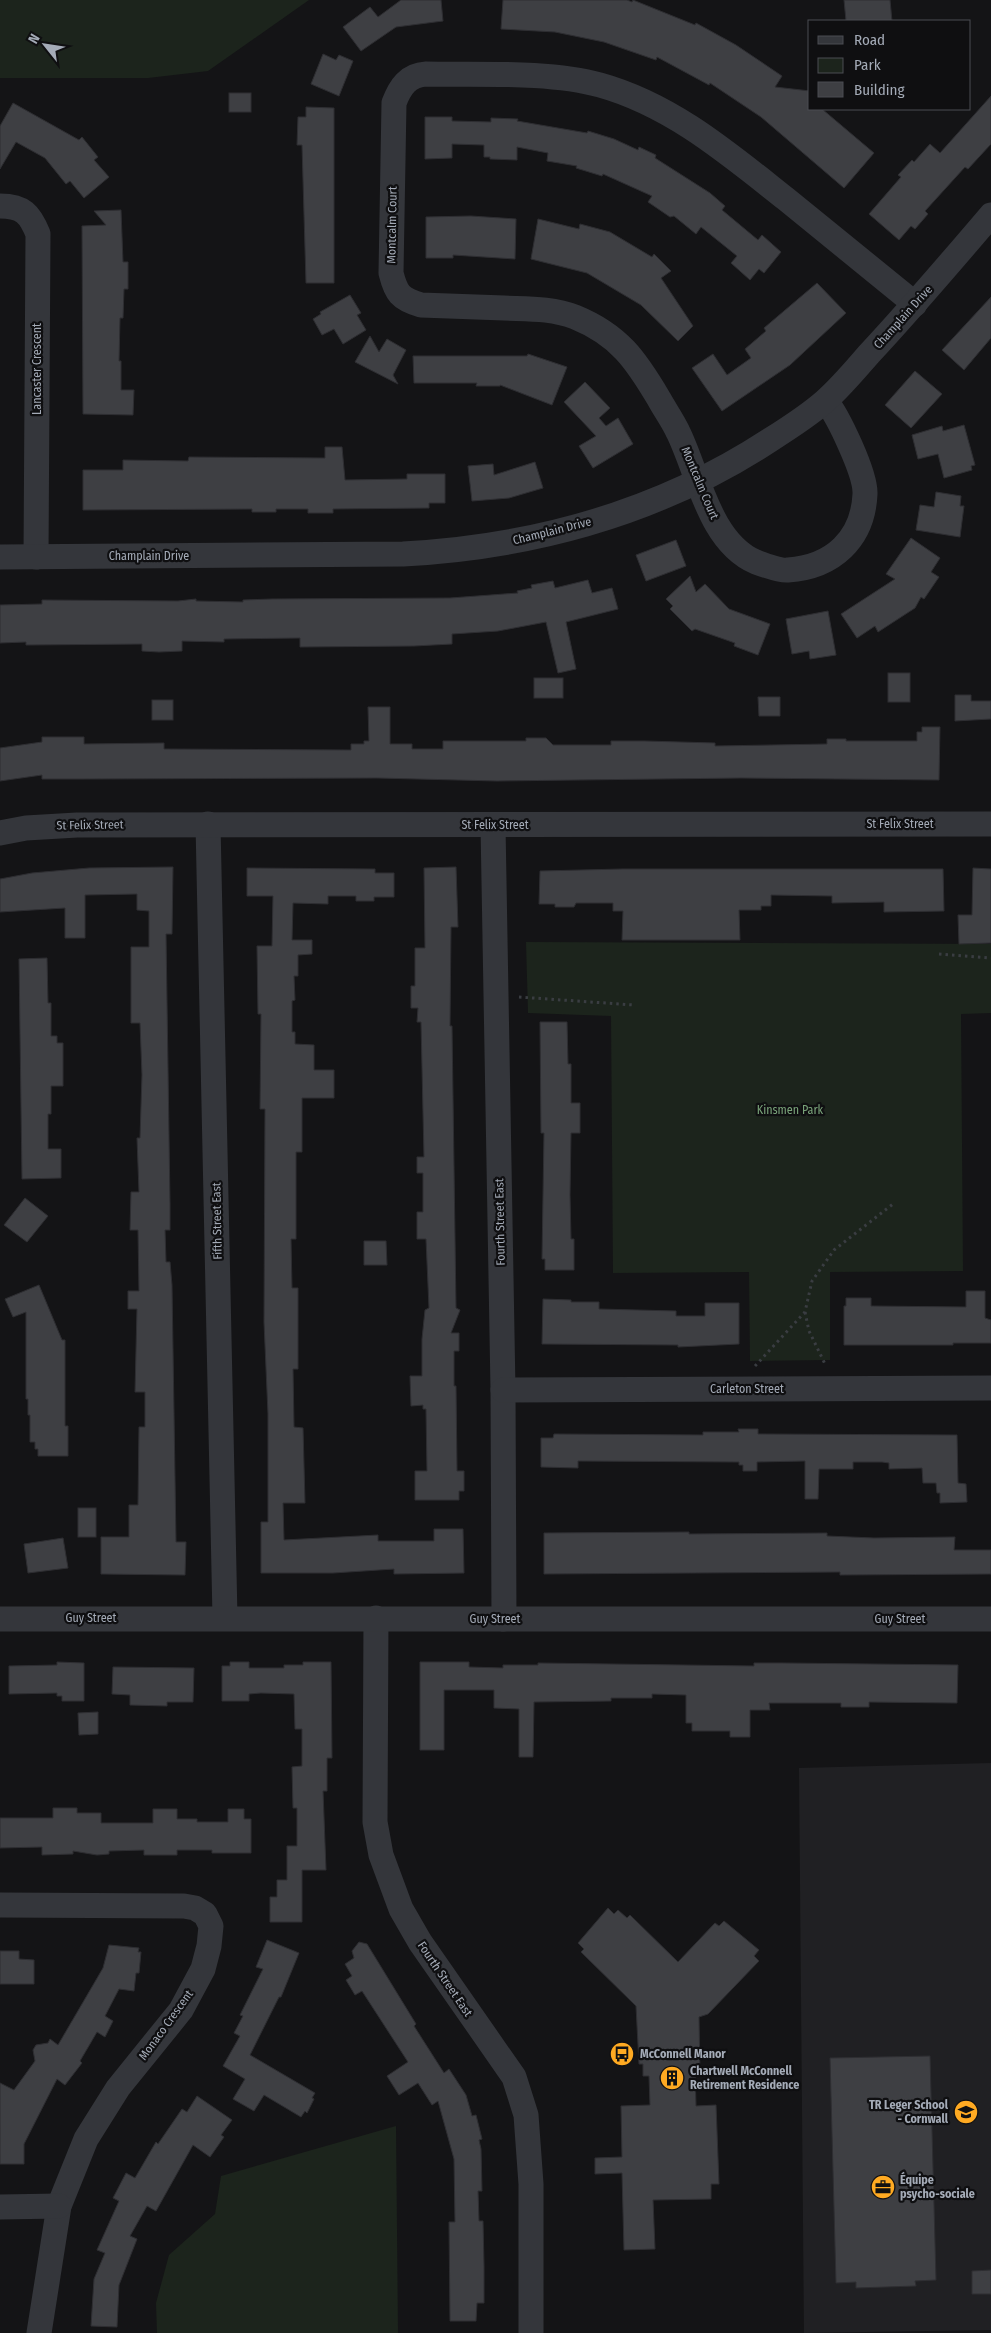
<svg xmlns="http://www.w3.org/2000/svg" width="991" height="2333" viewBox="0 0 991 2333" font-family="'Fira Sans Condensed',sans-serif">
  <rect width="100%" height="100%" fill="#141416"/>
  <polygon fill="#202023" points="991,1763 991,2330 804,2333 799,1768"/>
  <g fill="#1c241c">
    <polygon points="0,0 309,0 208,71 148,78 0,78"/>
    <polygon points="526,942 991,944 991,1013 961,1014 963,1271 830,1272 830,1360 750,1361 749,1272 613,1273 611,1016 528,1013"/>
    <polygon points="396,2126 398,2333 157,2333 156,2303 169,2255 215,2214 221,2176"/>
  </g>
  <g fill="#3e3f43" stroke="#2e2e32">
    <polygon points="401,0 441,0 443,21 396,27 361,51 343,27 370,7 378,17"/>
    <polygon points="503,0 627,0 632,2 633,0 695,25 696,23 736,45 782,76 775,87 810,91 810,109 822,109 874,153 844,188 761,117 710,83 709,85 657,57 656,60 604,42 555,32 501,29"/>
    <polygon points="844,0 890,0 892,21 846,21"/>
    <polygon points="323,54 336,60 339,55 353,61 339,96 311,84"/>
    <rect x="229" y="93" width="22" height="19"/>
    <polygon points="991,96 991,144 968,169 965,167 925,211 928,214 915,229 911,226 899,240 869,214 901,177 898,175 912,160 914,162 930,144 940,153"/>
    <polygon points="13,103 79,140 82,137 98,157 94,160 109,177 84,198 70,181 66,184 45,158 16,142 0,169 0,126"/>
    <polygon points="306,107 334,108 334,283 306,283 302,145 297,145 298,117 306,117"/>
    <polygon points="425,117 452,117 452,121 491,122 491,118 518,119 517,121 587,133 588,131 614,139 638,150 639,147 656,155 655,158 710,193 725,206 722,210 758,240 762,235 781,252 764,273 759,269 750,280 731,263 737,256 701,227 696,234 674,216 670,217 648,202 652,196 603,174 602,176 576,168 577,166 547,161 548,153 517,147 517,160 490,159 490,157 484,157 484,145 452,144 452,158 425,159"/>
    <polygon points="121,210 123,262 128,262 128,289 124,289 123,318 120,318 119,361 121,361 121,390 134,390 133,415 83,414 82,226 106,225 94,211"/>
    <polygon points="471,216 516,219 515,259 453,255 453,258 426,258 426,217"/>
    <polygon points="538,219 579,229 580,224 610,232 652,257 654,254 671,271 661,278 693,326 678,341 641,305 587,273 531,259"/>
    <polygon points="817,283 846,313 790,365 722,411 692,368 713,354 727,375 751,358 745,349 766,331 764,328"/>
    <polygon points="350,295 361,313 357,315 366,330 343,344 334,329 322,335 313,319 321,314 320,312"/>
    <polygon points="991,297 991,338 964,370 942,350"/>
    <polygon points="370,336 379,352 387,339 406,350 393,375 398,384 355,362"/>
    <polygon points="528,354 567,367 552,405 500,385 500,386 476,386 477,383 414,383 413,356 527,356"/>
    <polygon points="915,371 942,394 911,428 885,405"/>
    <polygon points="585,382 610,408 599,418 606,426 618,418 633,444 593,468 579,446 596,436 564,402"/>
    <polygon points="964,425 975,465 971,466 972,470 944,478 938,454 918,459 912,435 942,426 943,431"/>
    <polygon points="325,447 342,447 345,480 407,479 407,474 445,474 445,503 429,503 429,508 333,509 333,513 308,513 308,509 276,509 276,512 252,512 252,509 83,510 83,470 123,470 123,460 188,461 189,457 325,458"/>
    <polygon points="535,462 543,488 509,498 472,501 468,466 493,464 494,475"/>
    <polygon points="936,492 961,496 960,506 964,506 960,537 916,530 920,505 934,507"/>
    <polygon points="911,538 940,558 931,572 939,577 924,599 921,597 915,608 878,632 875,626 857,638 841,614 895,579 886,574"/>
    <polygon points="676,540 686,566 646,581 636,555"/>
    <polygon points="690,576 696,592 705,584 729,609 770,624 758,655 734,646 735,643 695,629 692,631 670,609 673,606 666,599"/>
    <polygon points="588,580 592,593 612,588 618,609 566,622 576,669 558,673 546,622 498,631 452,634 452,644 414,646 300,647 300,638 224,639 224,642 182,641 182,651 159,652 142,651 142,644 26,645 26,642 0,643 0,605 42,604 42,600 178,601 196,599 196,601 243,602 243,600 272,599 450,598 518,593 517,591 532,588 531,585 553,581 555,588"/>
    <polygon points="828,611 836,655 810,659 809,651 792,654 786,619"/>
    <rect x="888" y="673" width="22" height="29"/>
    <rect x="534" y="678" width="29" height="20"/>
    <polygon points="955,695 971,695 971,701 991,701 991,719 955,721"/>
    <polygon points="758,697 780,697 780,716 759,716"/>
    <rect x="152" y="700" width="21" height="20"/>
    <polygon points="368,707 390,707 390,744 412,744 412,749 443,749 443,741 526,741 526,738 546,738 553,745 611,745 611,741 645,741 715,743 715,746 827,744 827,739 846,739 846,741 917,741 917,732 922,732 922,727 940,727 939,780 741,778 497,781 378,778 83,779 42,779 42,775 0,781 0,748 42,742 42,737 84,737 84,744 164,743 164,749 351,750 351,744 364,744 364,741 369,741"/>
    <polygon points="173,867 172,934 166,934 170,1203 170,1230 165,1230 166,1262 170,1262 172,1285 176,1542 186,1542 185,1575 101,1574 101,1537 129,1537 129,1505 138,1505 139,1427 145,1427 145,1392 135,1392 137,1309 128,1309 128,1291 139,1291 138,1230 130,1230 131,1192 139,1192 137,1138 140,1138 142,1075 140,1023 131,1023 131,947 149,947 149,911 137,910 137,894 85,895 85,938 65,938 65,908 0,912 0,879 32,873 89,868"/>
    <polygon points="456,867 458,927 451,927 450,1026 452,1026 456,1308 460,1310 451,1333 459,1333 459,1351 454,1351 454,1386 456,1386 457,1471 464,1471 464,1491 459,1491 459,1500 415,1500 415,1471 427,1471 426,1409 423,1409 423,1405 411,1406 410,1376 422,1376 422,1339 425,1310 429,1308 426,1239 417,1239 417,1212 423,1212 423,1173 417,1173 417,1157 424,1157 421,1022 417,1022 418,1008 411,1008 411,986 415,986 415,948 425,948 424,868"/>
    <polygon points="247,868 375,869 375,873 394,873 394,897 374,897 374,901 356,901 356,896 328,896 328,904 293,903 292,940 312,940 312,954 298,955 298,976 294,976 295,1000 292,1001 292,1032 295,1032 295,1044 314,1045 314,1070 334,1070 334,1098 302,1098 302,1152 296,1152 296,1239 291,1239 292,1288 298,1288 298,1369 293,1369 294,1427 303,1428 305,1503 283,1503 284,1540 378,1535 378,1541 434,1541 434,1529 463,1529 464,1573 394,1574 394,1569 333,1573 261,1573 261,1522 268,1522 268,1414 264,1322 265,1109 260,1109 261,1014 258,1014 257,946 272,946 273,896 247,896"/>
    <polygon points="973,868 991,869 991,943 959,944 958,915 972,915"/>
    <polygon points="622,869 943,869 944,911 884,912 884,902 832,903 832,896 771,895 771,906 761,906 761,910 739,910 740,940 622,940 623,911 613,911 613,903 576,903 574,907 555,907 555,904 539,904 540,871"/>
    <polygon points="47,958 48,1003 51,1003 51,1036 57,1036 57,1043 63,1043 63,1086 51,1086 51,1114 48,1114 48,1149 61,1149 61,1178 22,1179 19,959"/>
    <polygon points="540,1022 567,1022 568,1064 571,1064 571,1103 580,1103 580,1133 571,1133 570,1195 571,1239 574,1239 574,1270 545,1270 545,1259 542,1259 544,1133 541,1133"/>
    <polygon points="25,1198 48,1216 27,1242 4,1225"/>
    <polygon points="364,1241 386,1241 387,1265 364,1265"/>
    <polygon points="39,1285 62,1340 65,1340 65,1426 68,1426 68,1456 38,1456 38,1449 35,1449 35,1442 30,1442 30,1415 28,1415 28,1399 26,1399 26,1312 13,1317 5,1299"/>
    <polygon points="966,1291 985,1291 985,1318 991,1320 991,1343 953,1343 953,1345 844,1345 844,1306 846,1306 846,1298 871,1298 871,1306 966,1307"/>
    <polygon points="543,1299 571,1300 571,1302 599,1302 599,1309 676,1311 676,1316 705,1316 705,1303 739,1303 739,1344 678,1347 678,1345 542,1344"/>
    <polygon points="738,1429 758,1429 758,1434 957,1435 958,1483 966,1484 967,1502 940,1503 940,1493 937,1493 936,1483 923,1483 922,1468 889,1469 889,1463 882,1462 853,1462 853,1469 819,1469 818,1499 805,1499 805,1461 757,1462 757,1471 743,1471 743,1465 739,1465 739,1462 578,1461 578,1468 541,1467 541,1438 553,1438 554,1434 703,1435 703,1432 739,1432"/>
    <rect x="78" y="1508" width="18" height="29"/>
    <polygon points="689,1532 689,1534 827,1533 827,1536 874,1538 955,1537 954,1550 991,1550 991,1574 840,1575 840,1572 544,1574 544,1533"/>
    <polygon points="63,1538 68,1568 28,1573 24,1544"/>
    <polygon points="57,1662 84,1663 84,1701 62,1701 62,1696 57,1696 57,1693 9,1694 9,1666 57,1665"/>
    <polygon points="230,1662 249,1662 249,1668 284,1668 284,1665 303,1665 303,1662 331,1662 332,1758 327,1758 327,1791 323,1791 326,1870 302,1870 302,1922 270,1922 270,1897 277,1897 277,1880 287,1880 287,1846 297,1846 297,1808 293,1808 292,1767 302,1766 302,1729 295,1729 294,1694 261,1693 249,1694 249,1701 222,1701 222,1666 230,1666"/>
    <polygon points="420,1662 469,1662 469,1667 503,1668 503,1665 538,1665 538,1663 754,1666 754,1663 783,1663 958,1665 957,1703 869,1702 869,1707 841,1707 841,1703 769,1703 770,1710 750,1710 750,1737 730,1737 730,1731 692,1731 692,1723 686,1723 686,1695 652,1694 652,1698 611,1698 611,1701 534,1702 533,1757 519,1757 519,1709 494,1708 494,1690 444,1690 444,1750 420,1750"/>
    <polygon points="113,1667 194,1668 193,1702 167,1702 167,1706 130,1705 130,1695 112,1694"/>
    <polygon points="98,1712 98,1734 79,1735 78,1713"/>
    <polygon points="53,1808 77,1808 77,1813 101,1813 101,1823 153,1823 153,1809 177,1809 177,1819 197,1819 197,1822 228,1822 228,1809 244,1809 244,1819 251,1819 251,1853 212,1853 212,1850 177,1850 177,1855 144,1855 144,1850 109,1851 109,1854 97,1855 73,1851 73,1854 42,1855 42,1847 0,1848 0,1818 53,1818"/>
    <polygon points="608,1908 614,1914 618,1910 627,1918 630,1915 678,1962 715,1923 719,1926 724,1921 759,1950 754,1956 759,1961 708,2014 699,2017 700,2071 695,2071 696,2106 716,2105 719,2184 711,2184 711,2199 653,2200 655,2249 624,2250 622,2173 595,2174 595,2158 622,2157 621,2106 650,2105 649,2076 643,2076 643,2064 639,2064 636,2006 581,1952 584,1949 578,1943"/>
    <polygon points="267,1940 299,1953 281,1997 279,1997 250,2055 315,2093 312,2098 314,2099 307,2113 305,2111 301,2117 264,2095 254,2111 233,2099 245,2079 223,2066 240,2036 234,2033 243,2016 240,2015 263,1969 256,1967"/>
    <polygon points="359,1942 367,1944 416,2024 414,2026 444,2073 449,2069 466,2095 472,2116 476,2115 482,2139 479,2140 481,2149 482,2191 478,2191 479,2221 483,2221 484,2266 484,2303 477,2303 476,2321 450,2321 449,2222 455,2222 454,2159 438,2101 432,2105 418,2083 399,2095 387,2076 408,2062 362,1991 355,1995 346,1980 352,1976 345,1964 354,1958 352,1951"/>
    <polygon points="109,1945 139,1948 138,1952 141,1952 139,1973 136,1973 134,1991 119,1989 105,2016 113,2021 105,2037 97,2032 80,2061 82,2063 65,2085 57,2079 24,2144 24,2164 0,2164 0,2083 14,2090 35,2061 33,2050 36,2045 48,2043 50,2039 58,2045 103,1968"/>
    <polygon points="0,1951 19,1951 19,1959 34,1960 34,1984 0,1984"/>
    <polygon points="930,2056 936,2280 915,2281 916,2286 856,2288 856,2282 836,2283 830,2058"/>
    <polygon points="197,2096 232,2120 221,2135 224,2137 210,2157 193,2145 156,2211 147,2206 130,2236 137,2239 119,2285 117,2327 91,2326 94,2279 105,2253 97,2250 119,2201 113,2198 126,2173 135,2178 156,2142 158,2144 182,2109 187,2112"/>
    <polygon points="991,2270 991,2294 972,2294 972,2271"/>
  </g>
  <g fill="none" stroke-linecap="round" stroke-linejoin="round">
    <g stroke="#3a3d42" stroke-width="3" stroke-dasharray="2.5 4" stroke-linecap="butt">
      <polyline points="939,954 991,958"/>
      <polyline points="519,997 634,1005"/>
      <polyline points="805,1312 809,1331 826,1366"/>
      <polyline points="755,1366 805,1312 812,1281 834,1250 893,1204"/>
    </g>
    <g stroke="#34363b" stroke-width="25">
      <path d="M 0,206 C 23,206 30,214 38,234 L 36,557"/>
      <path d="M 826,401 C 838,416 866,474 865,494 C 863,539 833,567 788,570 C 780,571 764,565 756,562 C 709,542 698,472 678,432 C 673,421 665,410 659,399 C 636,360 619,335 575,317 C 552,308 528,309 504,308 C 476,307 449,306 421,305 C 400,299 396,293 391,273 L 394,103 C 400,87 408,75 426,74 C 480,75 550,71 600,85 C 672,105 729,154 786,199 C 829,234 872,269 915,304"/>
      <path d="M 0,557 L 403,554 C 533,547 660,512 770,440 C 789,428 808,416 825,401 C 841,387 855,370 869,354 C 911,309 951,262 991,215"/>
      <polyline points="208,824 225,1618"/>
      <polyline points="493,825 503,1390 504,1619"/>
      <polyline points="0,833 26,828 77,825 991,824"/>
      <polyline points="503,1390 991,1388"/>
      <polyline points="376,1618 375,1822 381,1855 401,1909 420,1942 514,2077 526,2115 531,2184 531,2333"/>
      <polyline points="0,1619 991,1619"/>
      <polyline points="0,1905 184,1906 195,1908 205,1914 211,1926 209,1946 203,1969 181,2010 118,2088 86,2139 59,2206 39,2333"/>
      <polyline points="0,2207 59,2206"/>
    </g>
  </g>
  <defs>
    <g id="bus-disc" transform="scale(1.25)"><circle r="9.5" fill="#fa2" stroke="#0f0f11"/><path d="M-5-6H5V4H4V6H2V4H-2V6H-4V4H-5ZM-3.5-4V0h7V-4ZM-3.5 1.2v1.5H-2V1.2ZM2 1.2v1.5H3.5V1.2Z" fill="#111"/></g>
    <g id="building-disc" transform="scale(1.25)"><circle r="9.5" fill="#fa2" stroke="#0f0f11"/><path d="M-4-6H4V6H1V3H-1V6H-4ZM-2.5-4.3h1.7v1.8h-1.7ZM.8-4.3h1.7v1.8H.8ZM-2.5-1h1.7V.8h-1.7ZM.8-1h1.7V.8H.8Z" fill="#111"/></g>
    <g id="school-disc" transform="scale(1.25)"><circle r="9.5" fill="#fa2" stroke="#0f0f11"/><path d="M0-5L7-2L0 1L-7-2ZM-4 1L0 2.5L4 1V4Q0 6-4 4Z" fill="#111"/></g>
    <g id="office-disc" transform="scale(1.25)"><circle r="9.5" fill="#fa2" stroke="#0f0f11"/><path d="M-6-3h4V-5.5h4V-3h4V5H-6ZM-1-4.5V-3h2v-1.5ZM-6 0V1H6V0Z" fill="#111"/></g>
  </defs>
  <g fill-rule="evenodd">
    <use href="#bus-disc" x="622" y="2054"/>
    <use href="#building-disc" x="672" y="2078"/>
    <use href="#school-disc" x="966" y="2112"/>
    <use href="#office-disc" x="883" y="2187"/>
  </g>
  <g text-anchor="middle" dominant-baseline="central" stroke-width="4.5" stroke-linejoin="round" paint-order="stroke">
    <g font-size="12" fill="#a4abb7" stroke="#0f0f11">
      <text transform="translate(392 225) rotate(-89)">Montcalm Court</text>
      <text transform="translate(903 317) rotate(-48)">Champlain Drive</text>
      <text transform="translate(37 369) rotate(-90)">Lancaster Crescent</text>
      <text transform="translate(700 483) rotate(67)">Montcalm Court</text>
      <text transform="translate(552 531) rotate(-14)">Champlain Drive</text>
      <text x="149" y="556">Champlain Drive</text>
      <text x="900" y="824">St Felix Street</text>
      <text transform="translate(90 825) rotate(-1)">St Felix Street</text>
      <text x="495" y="825">St Felix Street</text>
      <text transform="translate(217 1221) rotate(-91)">Fifth Street East</text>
      <text transform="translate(500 1222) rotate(-91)">Fourth Street East</text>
      <text x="747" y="1389">Carleton Street</text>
      <text x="91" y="1618">Guy Street</text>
      <text x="495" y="1619">Guy Street</text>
      <text x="900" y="1619">Guy Street</text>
      <text transform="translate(445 1979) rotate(56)">Fourth Street East</text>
      <text transform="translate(166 2025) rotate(-54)">Monaco Crescent</text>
    </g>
    <g font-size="12" fill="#7aa47a" stroke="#0f0f11">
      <text x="790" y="1110">Kinsmen Park</text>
    </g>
    <g font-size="12" font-weight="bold" fill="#a4abb7" stroke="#0f0f11" text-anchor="start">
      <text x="640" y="2054">McConnell Manor</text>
      <text x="690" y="2071">Chartwell McConnell<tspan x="690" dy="14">Retirement Residence</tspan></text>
      <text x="948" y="2105" text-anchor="end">TR Leger School<tspan x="948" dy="14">- Cornwall</tspan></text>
      <text x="900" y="2180">Équipe<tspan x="900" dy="14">psycho-sociale</tspan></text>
    </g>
  </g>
  <rect x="808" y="20" width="162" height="90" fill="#0f0f11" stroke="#4b4d53"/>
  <rect x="818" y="36" width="25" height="8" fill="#34363b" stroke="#4b4d53"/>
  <text x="854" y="45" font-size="15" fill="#a4abb7">Road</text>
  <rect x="818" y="58" width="25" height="15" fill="#1c241c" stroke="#4b4d53"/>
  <text x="854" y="70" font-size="15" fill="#a4abb7">Park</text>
  <rect x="818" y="82" width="25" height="15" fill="#3e3f43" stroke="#4b4d53"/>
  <text x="854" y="95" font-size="15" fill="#a4abb7">Building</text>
  <g transform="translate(45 45) rotate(300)" stroke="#0f0f11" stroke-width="4" paint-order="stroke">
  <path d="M0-4L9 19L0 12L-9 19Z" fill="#a4abb7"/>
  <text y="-8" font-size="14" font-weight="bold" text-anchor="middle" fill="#a4abb7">N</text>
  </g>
</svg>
